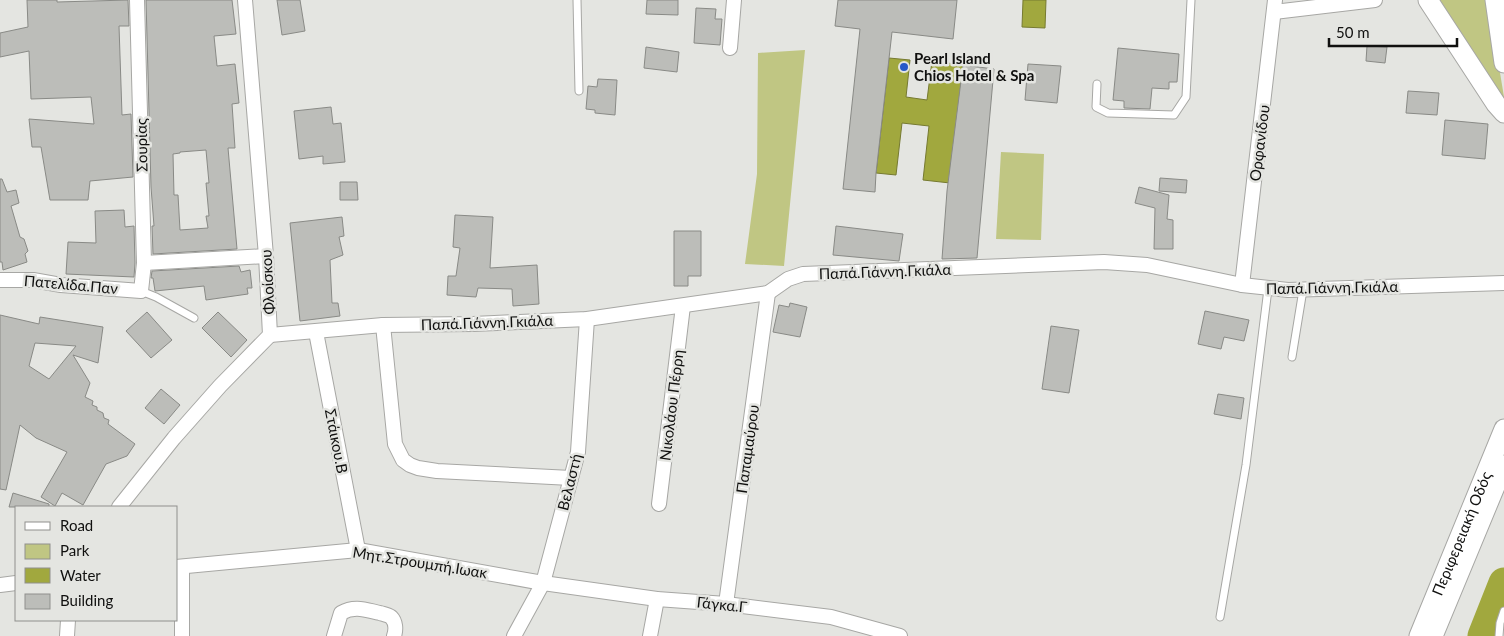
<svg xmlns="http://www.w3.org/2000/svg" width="1504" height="636" viewBox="0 0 1504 636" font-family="Lato,sans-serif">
  <rect width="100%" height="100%" fill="#e4e5e1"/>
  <g fill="#c0c683">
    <polygon points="1436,0 1488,0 1504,97 1497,97"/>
    <polygon points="805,50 784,266 745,264 757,174 758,53"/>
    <polygon points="1001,152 1044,154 1041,240 996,239"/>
  </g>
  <g fill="#a1a83e" stroke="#767a30">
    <polygon points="1023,0 1046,0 1045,28 1022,27"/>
    <polygon points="889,58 910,60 906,97 927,100 932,61 963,65 950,183 923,180 929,126 902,123 896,175 876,173"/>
  </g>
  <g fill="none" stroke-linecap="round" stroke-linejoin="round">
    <polyline stroke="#a1a83e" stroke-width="31" points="1483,636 1504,583"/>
  </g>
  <g fill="#bcbdb9" stroke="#898a86" fill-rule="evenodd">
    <polygon points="27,0 57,0 57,2 128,0 129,26 119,26 122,115 131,114 133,177 90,181 88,200 50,200 41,147 32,147 29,119 94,124 91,97 31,99 29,51 0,57 0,33 28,27"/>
    <path d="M 146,0 L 232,0 L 236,34 L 214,36 L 217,66 L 235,64 L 239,103 L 232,104 L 235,148 L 228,148 L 237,249 L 153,254 L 152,226 L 154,226 L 151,187 ZM 206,150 L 209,183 L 206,183 L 209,216 L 206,216 L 208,228 L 180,230 L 178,195 L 174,195 L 173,154 L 180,153 L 180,152 Z"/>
    <polygon points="277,0 300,0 305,31 282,35"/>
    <polygon points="647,0 678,0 678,15 646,14"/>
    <polygon points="838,0 957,0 953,39 892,32 876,173 875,192 843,189 860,29 835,26"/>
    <polygon points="696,8 716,9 715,19 722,19 720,45 694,43"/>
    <polygon points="1367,46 1387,47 1385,63 1366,61"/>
    <polygon points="646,47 679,52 677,72 644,68"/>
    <polygon points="1118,48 1179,54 1177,82 1169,82 1169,89 1152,88 1150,109 1124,108 1124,101 1113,100"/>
    <polygon points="1028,64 1061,66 1057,103 1025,100"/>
    <polygon points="963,65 994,69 977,258 942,259 947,191"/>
    <polygon points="598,79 617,80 615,115 595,113 595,110 586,109 588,86 597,87"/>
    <polygon points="1408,91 1439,93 1437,115 1406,113"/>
    <polygon points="331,107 333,124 341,123 345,162 323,164 323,156 299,159 294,111"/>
    <polygon points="1445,120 1488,124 1485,159 1442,155"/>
    <polygon points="1160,178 1187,180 1186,193 1159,191"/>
    <polygon points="0,179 2,179 7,192 16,190 19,203 11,206 20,237 24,239 28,251 25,254 27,262 3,270 2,262 0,262"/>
    <polygon points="340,182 357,182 358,200 340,200"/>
    <polygon points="1139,187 1169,195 1167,219 1173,220 1173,249 1154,249 1155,208 1135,203"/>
    <polygon points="124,210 125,227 134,226 135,263 134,277 66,274 68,242 96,243 95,211"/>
    <polygon points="455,215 493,217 490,268 537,265 539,304 513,306 512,289 478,288 476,297 447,295 448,276 456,276 460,248 453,247"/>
    <polygon points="342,217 344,236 339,237 343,255 330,260 332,303 338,303 340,316 300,321 290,223"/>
    <polygon points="836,226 903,234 899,261 833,255"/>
    <polygon points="674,231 701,231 701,276 688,276 688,286 674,286"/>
    <polygon points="239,266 241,272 250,270 252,288 247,288 248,294 206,300 204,286 155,291 153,278 151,278 152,271"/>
    <polygon points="790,303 807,307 800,337 773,332 779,305 789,307"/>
    <polygon points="1205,311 1249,320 1244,341 1224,337 1221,349 1198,344"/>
    <polygon points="147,312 172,340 151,358 126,331"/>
    <polygon points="218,312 247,340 231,357 202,328"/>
    <path d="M 0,315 L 39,324 L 40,317 L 103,327 L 98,363 L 73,355 L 90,383 L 85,397 L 93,401 L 92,405 L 97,407 L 97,410 L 103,413 L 104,418 L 109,420 L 108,424 L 135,444 L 127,456 L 106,464 L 83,505 L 62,493 L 55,506 L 41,497 L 67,452 L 36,438 L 20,425 L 6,490 L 0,489 ZM 35,343 L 76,346 L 49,379 L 29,366 Z"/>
    <polygon points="1051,326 1079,330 1069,393 1042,389"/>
    <polygon points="161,389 180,405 164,424 145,408"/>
    <polygon points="1218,394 1244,398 1241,419 1214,414"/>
    <polygon points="13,493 49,504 49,507 9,507"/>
  </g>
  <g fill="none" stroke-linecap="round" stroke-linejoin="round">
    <g stroke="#a7a7a4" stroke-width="9">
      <g id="lane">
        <polyline points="577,0 579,91"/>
        <polyline points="1097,84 1096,107 1108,113 1174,115 1186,97 1191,0"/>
        <polyline points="141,291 156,297 194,318"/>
        <polyline points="1292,357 1303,290"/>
        <polyline points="1220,617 1246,465 1268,289"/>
        <polyline points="1499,636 1500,623 1504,611"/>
      </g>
    </g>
    <g stroke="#a7a7a4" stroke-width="16">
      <g id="street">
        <polyline points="1274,12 1375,0"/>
        <polyline points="730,48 734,0"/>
        <polyline points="144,263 266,256"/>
        <polyline points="0,280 33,280 61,285 141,291 144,263 137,0"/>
        <polyline points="1242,285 1275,0"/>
        <polyline points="383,325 395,444 403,460 410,465 418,468 437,471 571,478"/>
        <polyline points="316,332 358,550"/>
        <polyline points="270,335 383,325 473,324 587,319 768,293 788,279 803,274 1104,262 1147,265 1242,285 1288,290 1504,283"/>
        <polyline points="659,504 683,306"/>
        <polyline points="119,507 174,438 220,386 270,335 266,256 245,0"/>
        <polyline points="176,567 358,550 543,583 657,599 726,604 831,617 900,636"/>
        <polyline points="182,567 182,636"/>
        <polyline points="0,585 16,583"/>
        <polyline points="726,604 768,293"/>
        <polyline points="67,636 68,620"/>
        <path d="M 334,636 L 341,613 C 355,605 366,610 380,613 C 383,614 388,615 391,617 C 396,622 396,630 394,636"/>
        <polyline points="514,636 543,583 578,452 587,319"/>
        <polyline points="650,636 657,599"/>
      </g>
    </g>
    <g stroke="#a7a7a4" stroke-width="21">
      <g id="secondary">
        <polyline points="1428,0 1496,104 1504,113"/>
        <polyline points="1495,0 1504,63"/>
        <path id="s1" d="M 1419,636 L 1504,429"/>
        <polyline points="1433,636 1504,465"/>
      </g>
    </g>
    <use href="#lane" stroke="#fff" stroke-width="7"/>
    <use href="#street" stroke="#fff" stroke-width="14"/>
    <use href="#secondary" stroke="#fff" stroke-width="19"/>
  </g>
  <circle fill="#275ac8" stroke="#e4e5e1" stroke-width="2" cx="904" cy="67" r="5"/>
  <g text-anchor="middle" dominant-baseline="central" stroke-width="5" stroke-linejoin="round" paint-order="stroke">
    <g font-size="15" font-weight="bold" fill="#10100f" stroke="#e4e5e1" text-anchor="start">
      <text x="914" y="58">Pearl Island<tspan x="914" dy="17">Chios Hotel &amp; Spa</tspan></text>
    </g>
    <g font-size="15" fill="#10100f" stroke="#e4e5e1">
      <text transform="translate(1259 143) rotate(-83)">Ορφανίδου</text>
      <text transform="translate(141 145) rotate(-91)">Σουρίας</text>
      <text transform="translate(885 271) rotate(-2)">Παπά.Γιάννη.Γκιάλα</text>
      <text transform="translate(267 282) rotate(-93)">Φλοίσκου</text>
      <text transform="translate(71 284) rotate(5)">Πατελίδα.Παν</text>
      <text transform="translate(1332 287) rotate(-1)">Παπά.Γιάννη.Γκιάλα</text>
      <text transform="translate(487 322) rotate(-2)">Παπά.Γιάννη.Γκιάλα</text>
      <text transform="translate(671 405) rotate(-83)">Νικολάου Πέρρη</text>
      <text transform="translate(337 441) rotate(79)">Στάικου.Β</text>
      <text transform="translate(747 449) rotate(-82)">Παπαμαύρου</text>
      <text transform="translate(569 482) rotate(-76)">Βελαστή</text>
      <text stroke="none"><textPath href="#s1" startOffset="111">Περιφερειακή Οδός</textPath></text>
      <text transform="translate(420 562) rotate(9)">Μητ.Στρουμπή.Ιωακ</text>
      <text transform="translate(722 604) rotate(6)">Γάγκα.Γ</text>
    </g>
  </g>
  <rect x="15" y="506" width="162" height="115" fill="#e4e5e1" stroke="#8f908d"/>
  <rect x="25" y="522" width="25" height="8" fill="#ffffff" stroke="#8f908d"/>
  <text x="60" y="531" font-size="15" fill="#10100f">Road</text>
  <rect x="25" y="544" width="25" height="15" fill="#c0c683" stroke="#8f908d"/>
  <text x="60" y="556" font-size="15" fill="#10100f">Park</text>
  <rect x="25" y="568" width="25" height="15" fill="#a1a83e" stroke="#8f908d"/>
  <text x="60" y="581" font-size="15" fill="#10100f">Water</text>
  <rect x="25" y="594" width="25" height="15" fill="#bcbdb9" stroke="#8f908d"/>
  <text x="60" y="606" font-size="15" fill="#10100f">Building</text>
  <path d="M1329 38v8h128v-8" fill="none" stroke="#10100f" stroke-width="2.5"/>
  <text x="1336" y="38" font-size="15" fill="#10100f" stroke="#e4e5e1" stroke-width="4" paint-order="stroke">50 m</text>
</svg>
